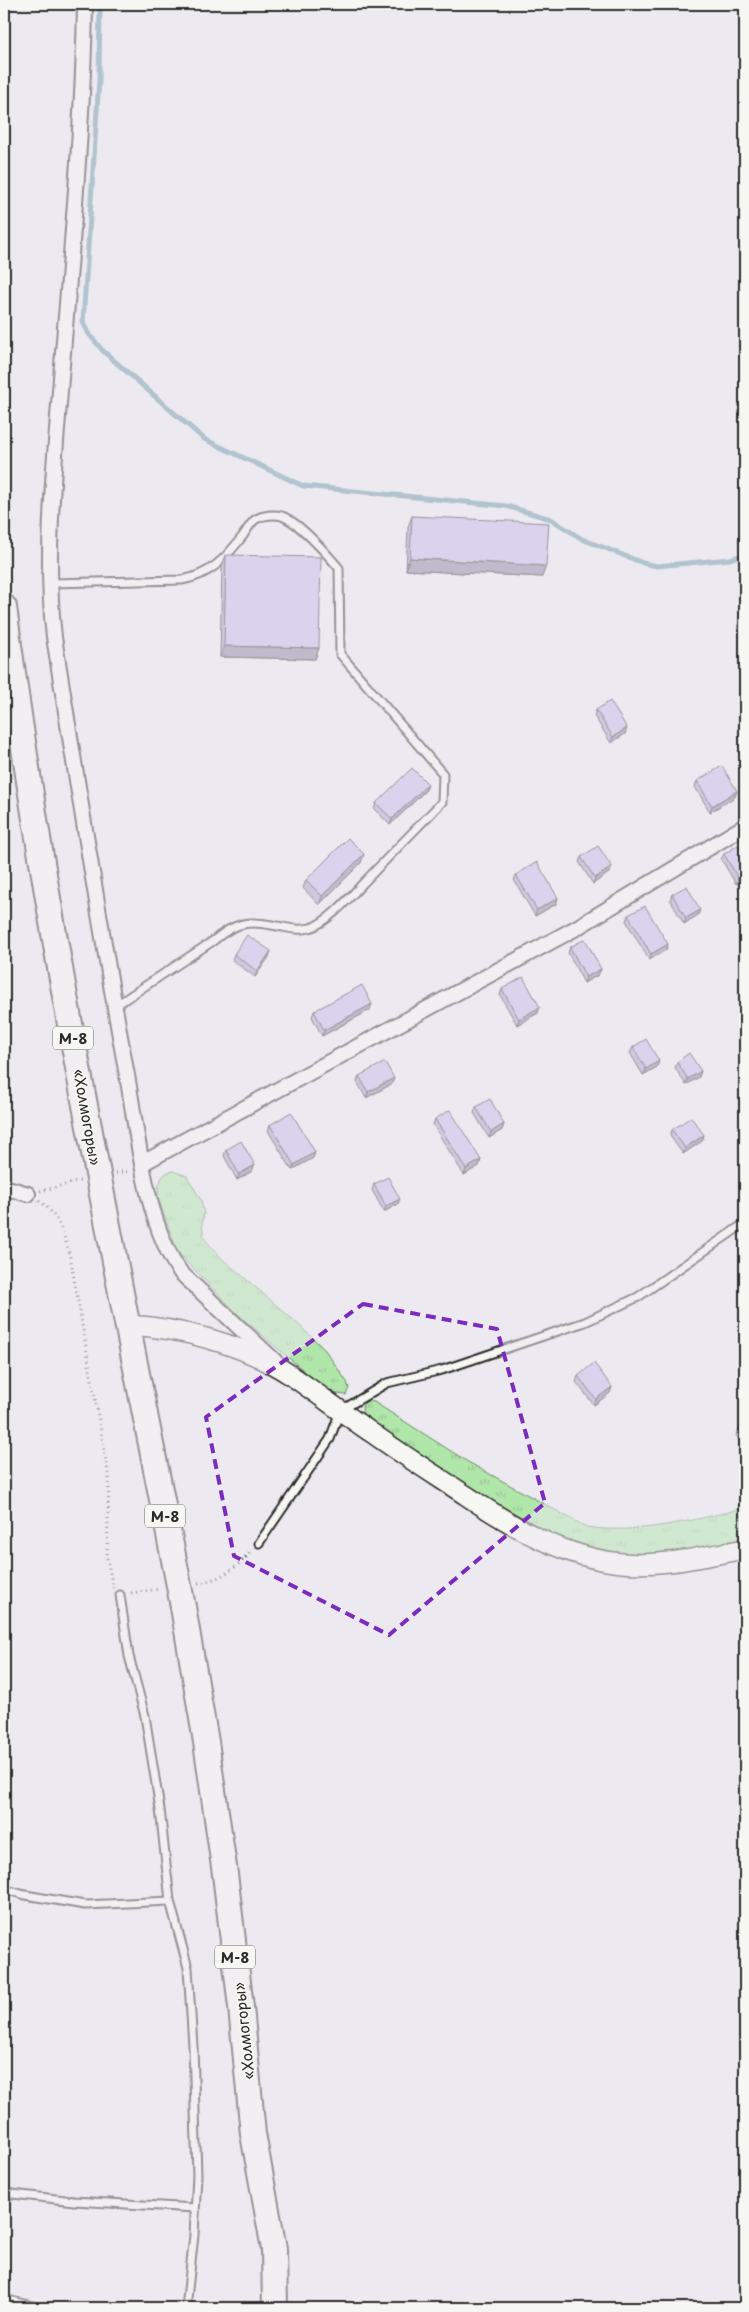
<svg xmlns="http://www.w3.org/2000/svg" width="749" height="2312" viewBox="0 0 749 2312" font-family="'Playpen Sans',sans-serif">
  <defs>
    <pattern id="grass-tufts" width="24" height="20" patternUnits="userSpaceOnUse" patternTransform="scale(1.25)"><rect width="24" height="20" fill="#b0e6a9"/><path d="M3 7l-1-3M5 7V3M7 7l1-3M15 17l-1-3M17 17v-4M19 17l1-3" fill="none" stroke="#98c592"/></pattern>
  </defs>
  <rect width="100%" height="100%" fill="#eceaf0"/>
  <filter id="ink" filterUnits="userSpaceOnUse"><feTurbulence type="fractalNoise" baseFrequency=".02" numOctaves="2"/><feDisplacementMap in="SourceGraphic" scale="10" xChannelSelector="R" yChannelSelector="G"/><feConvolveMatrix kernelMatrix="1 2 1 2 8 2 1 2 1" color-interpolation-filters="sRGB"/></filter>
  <g filter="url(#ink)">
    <g fill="url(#grass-tufts)" stroke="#6e886a">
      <polygon points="173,1171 187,1176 201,1200 204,1214 202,1224 204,1238 218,1255 297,1323 325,1350 347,1382 349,1388 346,1395 330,1393 242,1318 178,1253 158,1198 159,1184 162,1177 166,1173"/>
      <path d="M 367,1401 L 374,1402 L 468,1462 L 586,1527 C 639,1535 693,1520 745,1508 L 745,1539 L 683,1552 L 619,1556 L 554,1535 L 458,1482 L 363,1419 L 362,1406 Z"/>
    </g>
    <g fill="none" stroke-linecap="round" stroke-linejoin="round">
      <polyline stroke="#6996a4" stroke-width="5" points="100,4 99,80 83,322 89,334 103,351 204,439 303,486 506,506 551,519 582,539 643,563 657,566 730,559 745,554"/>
      <g stroke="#2b2b2b" stroke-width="11">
        <g id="lane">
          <path d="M 50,583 L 182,580 C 210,575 225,559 242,537 C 246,532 251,522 256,519 C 263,515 274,514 282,516 C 300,523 326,553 339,568 L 340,654 L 443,774 L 442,802 C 418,827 394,851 370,876 C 355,891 330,922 310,928 C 301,930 291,929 283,927 C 250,921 239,919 213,941 L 115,1006"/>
          <polyline points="259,1543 330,1439 340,1411 387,1383 442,1370 585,1322 638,1297 745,1223"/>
          <polyline points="120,1595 129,1656 145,1716 160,1809 170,1901 188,1968 193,2046 197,2175 194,2235 186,2308"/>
          <polyline points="4,1889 25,1895 85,1905 170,1901"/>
          <polyline points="4,2193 74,2201 195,2208"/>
          <polyline points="4,2299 40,2308"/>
        </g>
      </g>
      <g stroke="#2b2b2b" stroke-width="18">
        <g id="street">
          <path d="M 85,4 C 83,137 69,270 59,404 C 53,481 45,560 54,637 C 77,782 100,926 126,1070 C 138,1132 144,1222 181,1273 L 275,1361"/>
          <polyline points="143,1163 576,928 745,826"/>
          <polyline points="4,1187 28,1194"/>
        </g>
      </g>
      <g stroke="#2b2b2b" stroke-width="22">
        <path id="secondary" d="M 127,1325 C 181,1328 243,1344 289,1374 C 317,1393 344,1414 372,1433 C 403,1455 435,1475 467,1496 C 513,1527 565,1558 622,1563 C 663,1567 705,1556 745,1549"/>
      </g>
      <g stroke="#2b2b2b" stroke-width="28">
        <g id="highway">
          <path d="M 4,607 C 46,929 112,1247 175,1565"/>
          <polyline points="183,1607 206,1742 225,1874 241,2007 253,2134 274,2249 275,2308"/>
        </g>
      </g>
      <g stroke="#2b2b2b" stroke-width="3" stroke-dasharray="1 4" stroke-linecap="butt">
        <polyline points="116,1173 129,1171"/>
        <polyline points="40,1191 80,1181"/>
        <path d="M 39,1201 C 60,1215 65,1238 71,1261 L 109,1478 L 107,1558 L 113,1588"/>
        <path d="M 198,1583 C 222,1579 237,1568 252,1550"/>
        <polyline points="131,1593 159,1589"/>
      </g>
      <use href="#lane" stroke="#f6f6f2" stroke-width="7"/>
      <use href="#street" stroke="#f6f6f2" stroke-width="14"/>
      <use href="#secondary" stroke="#f6f6f2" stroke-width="19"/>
      <use href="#highway" stroke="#f6f6f2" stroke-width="24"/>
      <g stroke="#2b2b2b" stroke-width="28" stroke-linecap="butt">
        <polyline id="highway-bridge" points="175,1565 183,1607"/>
      </g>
      <use href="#highway-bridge" stroke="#f6f6f2" stroke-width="24"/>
    </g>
    <g fill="#aa9ec8" stroke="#2b2b2b">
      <polygon points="412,516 542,577 406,570 408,527"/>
      <polygon points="226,555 319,648 315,659 220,657 222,566"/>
      <polygon points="596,710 625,734 611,743 594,716"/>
      <polygon points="697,781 737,791 735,797 710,812 695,787"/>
      <polygon points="428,784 426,790 390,825 374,809 376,803"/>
      <polygon points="724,854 745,858 745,879 736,884 721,859"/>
      <polygon points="581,857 610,872 593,884 579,862"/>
      <polygon points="361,863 319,905 303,888 306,880"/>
      <polygon points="516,875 558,898 556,904 535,916 514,880"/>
      <polygon points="672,894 698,915 684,924 670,900"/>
      <polygon points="628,915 668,944 666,950 649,960 626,921"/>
      <polygon points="570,947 601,969 598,975 584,983 568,953"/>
      <polygon points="234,954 269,957 255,977 232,960"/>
      <polygon points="502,989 538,1013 517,1025 500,995"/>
      <polygon points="370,1010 322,1036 312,1017 314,1011"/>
      <polygon points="633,1047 657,1067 643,1075 630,1053"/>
      <polygon points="677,1062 701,1071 699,1077 686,1085 675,1068"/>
      <polygon points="359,1076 392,1084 366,1098 357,1082"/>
      <polygon points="476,1107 504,1124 502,1130 489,1138 474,1113"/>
      <polygon points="435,1119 481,1160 479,1166 464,1175 433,1125"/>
      <polygon points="270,1125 315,1152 313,1158 292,1170 268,1131"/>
      <polygon points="672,1130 704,1135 702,1141 683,1154 670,1136"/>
      <polygon points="226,1150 252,1171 237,1180 224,1156"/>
      <polygon points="374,1184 398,1204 384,1212 372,1190"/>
      <polygon points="578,1376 612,1387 610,1393 594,1405 576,1382"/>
      <polygon points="745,1424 745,1452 736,1435 738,1429"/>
    </g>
    <g fill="#8b81a3" stroke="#2b2b2b">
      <polygon points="410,558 546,566 542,577 406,570"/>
      <polygon points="224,646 319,648 315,659 220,657"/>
      <polygon points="627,728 625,734 611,743 613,737"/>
      <polygon points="428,784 426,790 390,825 392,819"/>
      <polygon points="737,791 735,797 710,812 712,806"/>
      <polygon points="364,854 361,863 319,905 322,896"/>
      <polygon points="612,867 610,872 593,884 595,878"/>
      <polygon points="745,874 745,879 736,884 738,878"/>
      <polygon points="558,898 556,904 535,916 537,910"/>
      <polygon points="700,910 698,915 684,924 686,918"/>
      <polygon points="668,944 666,950 649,960 651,954"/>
      <polygon points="271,951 269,957 255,977 257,971"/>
      <polygon points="601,969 598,975 584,983 586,977"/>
      <polygon points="372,1004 370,1010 322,1036 324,1030"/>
      <polygon points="540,1007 538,1013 517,1025 519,1019"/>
      <polygon points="659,1061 657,1067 643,1075 646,1069"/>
      <polygon points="701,1071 699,1077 686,1085 688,1079"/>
      <polygon points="394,1078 392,1084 366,1098 368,1092"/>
      <polygon points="504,1124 502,1130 489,1138 491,1132"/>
      <polygon points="704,1135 702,1141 683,1154 685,1148"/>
      <polygon points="315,1152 313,1158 292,1170 294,1165"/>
      <polygon points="481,1160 479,1166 464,1175 466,1169"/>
      <polygon points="255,1165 252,1171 237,1180 239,1174"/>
      <polygon points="400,1199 398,1204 384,1212 386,1206"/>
      <polygon points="612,1387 610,1393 594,1405 596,1399"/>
    </g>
    <g fill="#c6b8e9" stroke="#2b2b2b">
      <polygon points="412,516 549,523 546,566 410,558"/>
      <polygon points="226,555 321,557 319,648 224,646"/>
      <polygon points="610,701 627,728 613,737 596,710"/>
      <polygon points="722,766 737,791 712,806 697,781"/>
      <polygon points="412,768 428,784 392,819 376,803"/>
      <polygon points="348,838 364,854 322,896 306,880"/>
      <polygon points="738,845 745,858 745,874 738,878 724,854"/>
      <polygon points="598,846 612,867 595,878 581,857"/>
      <polygon points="537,862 558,898 537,910 516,875"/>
      <polygon points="687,886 700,910 686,918 672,894"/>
      <polygon points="645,906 668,944 651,954 628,915"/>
      <polygon points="247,935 271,951 257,971 234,954"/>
      <polygon points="585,939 601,969 586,977 570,947"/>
      <polygon points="523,977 540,1007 519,1019 502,989"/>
      <polygon points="362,985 372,1004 324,1030 314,1011"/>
      <polygon points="646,1039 659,1061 646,1069 633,1047"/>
      <polygon points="689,1053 701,1071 688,1079 677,1062"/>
      <polygon points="385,1062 394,1078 368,1092 359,1076"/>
      <polygon points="490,1099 504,1124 491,1132 476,1107"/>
      <polygon points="450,1110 481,1160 466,1169 435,1119"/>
      <polygon points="291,1112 315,1152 294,1165 270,1125"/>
      <polygon points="691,1117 704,1135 685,1148 672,1130"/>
      <polygon points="241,1141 255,1165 239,1174 226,1150"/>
      <polygon points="388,1177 400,1199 386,1206 374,1184"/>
      <polygon points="594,1363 612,1387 596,1399 578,1376"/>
      <polygon points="745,1424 745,1442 738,1429"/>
    </g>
  </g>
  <path d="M0 0H749V2312H0ZM 363,1304 L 497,1329 L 545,1503 L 389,1635 L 234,1556 L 206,1417 Z" fill="#eceaf0" fill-opacity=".55" fill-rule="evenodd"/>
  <path fill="none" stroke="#7b2cbf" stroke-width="4" stroke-dasharray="10 6" stroke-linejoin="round" d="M 363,1304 L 497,1329 L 545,1503 L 389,1635 L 234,1556 L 206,1417 Z"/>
  <g text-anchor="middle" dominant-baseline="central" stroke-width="4" stroke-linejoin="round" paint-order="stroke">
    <g fill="#f6f6f2" stroke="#686867" stroke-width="1">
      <rect x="53" y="1026.5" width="40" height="23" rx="4"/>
      <rect x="145" y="1504.5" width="40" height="23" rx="4"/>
      <rect x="215" y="1945.5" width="40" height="23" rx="4"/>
    </g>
    <g font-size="14" font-weight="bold" fill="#2b2b2b">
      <text x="73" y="1038">М-8</text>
      <text x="165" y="1516">М-8</text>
      <text x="235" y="1957">М-8</text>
    </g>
    <g font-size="15" fill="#2b2b2b" stroke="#f6f6f2">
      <text transform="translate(88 1117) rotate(80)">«Холмогоры»</text>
      <text transform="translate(243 2031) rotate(-96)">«Холмогоры»</text>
    </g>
  </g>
  <rect width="749" height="2312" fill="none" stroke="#f6f6f2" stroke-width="20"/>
  <rect x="10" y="10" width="729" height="2292" fill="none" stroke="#2b2b2b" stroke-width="2" filter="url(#ink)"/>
</svg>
